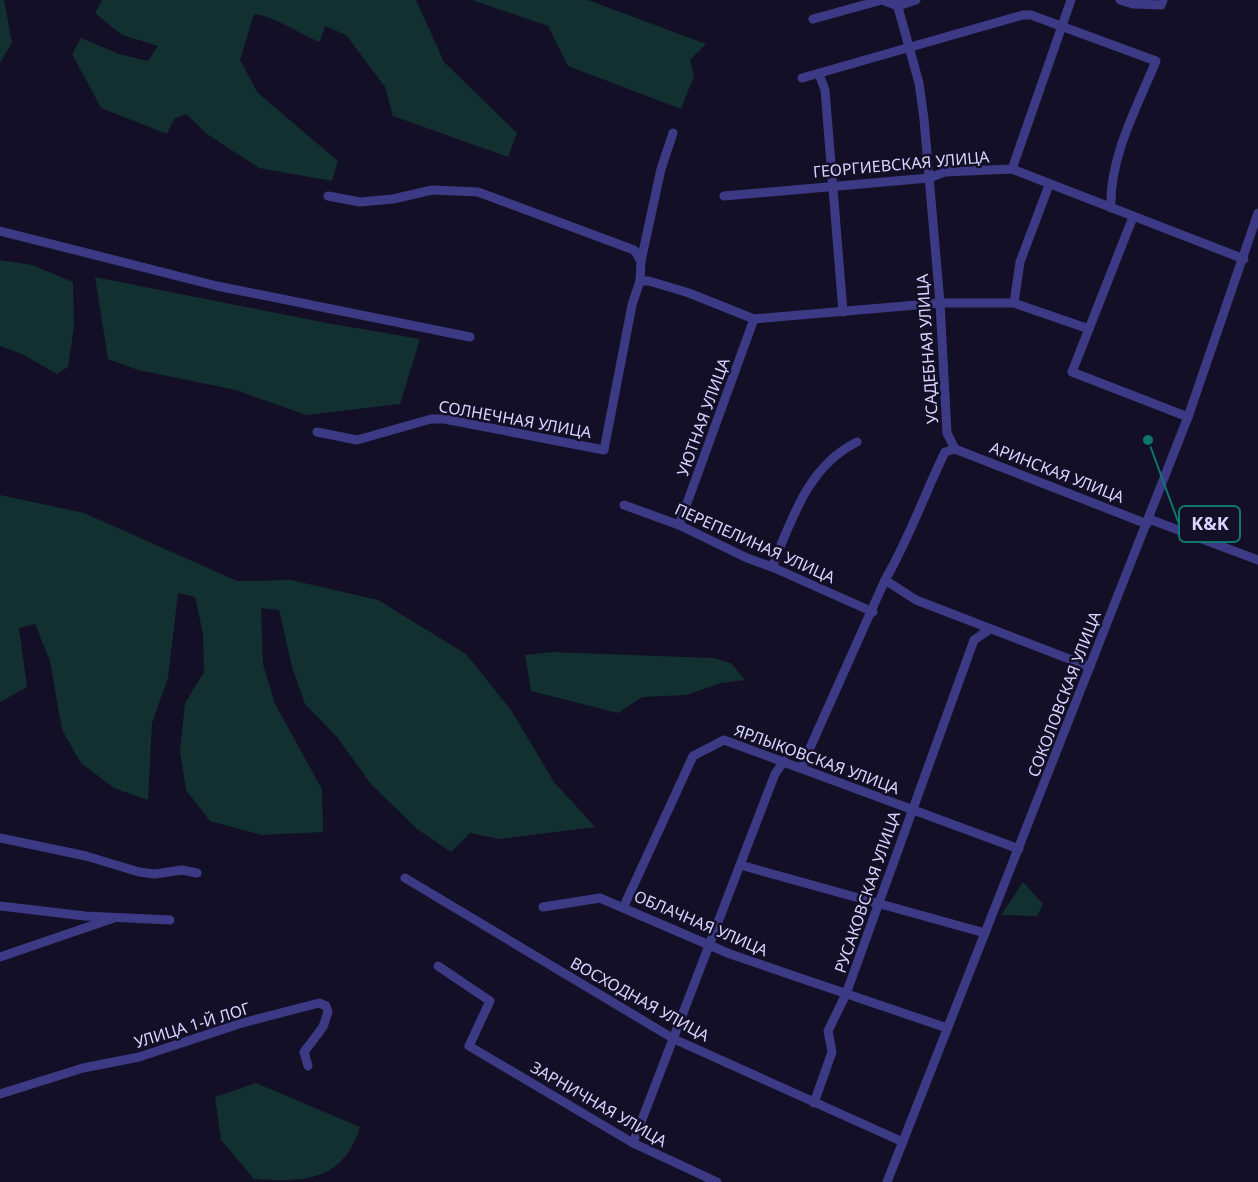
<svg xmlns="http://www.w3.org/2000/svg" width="1258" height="1182" viewBox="0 0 1258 1182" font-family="'Noto Sans',sans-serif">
  <rect width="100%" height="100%" fill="#130f26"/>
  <g fill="#12302f">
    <polygon points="0,0 4,0 12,43 0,63"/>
    <path d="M 102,0 L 416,0 L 444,62 L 517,133 L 508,157 L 393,116 L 385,87 L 346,35 L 325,26 L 320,42 C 296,33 280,18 254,14 L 240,60 L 258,93 L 338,161 L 332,181 L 259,168 L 207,134 L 186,114 L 174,119 L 167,134 L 101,108 L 72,54 L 81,38 L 119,54 L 148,61 L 158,46 L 122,35 L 95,13 Z"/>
    <polygon points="472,0 588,0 706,44 690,60 694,76 681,109 568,66 548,26"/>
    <polygon points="0,260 32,265 73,282 74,326 68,367 57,374 22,354 0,346"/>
    <polygon points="95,277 327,323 420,339 400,404 306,415 236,390 138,370 108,359"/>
    <polygon points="0,495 84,513 237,581 291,580 378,600 466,654 511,710 554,782 595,827 500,839 470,833 451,852 417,829 371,784 337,737 305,704 292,667 279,610 261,608 263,664 275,704 322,789 323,832 262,835 210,821 186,790 180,751 185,703 204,672 203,634 195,597 178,593 168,678 152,723 148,800 114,788 81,763 62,730 50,661 35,624 19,628 27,687 0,702"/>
    <polygon points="552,652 713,658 731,663 745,680 721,683 686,695 642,697 618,713 531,691 525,655"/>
    <polygon points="1023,882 1043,904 1037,916 1001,915"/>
    <path d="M 256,1083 L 360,1127 C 343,1182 304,1182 254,1179 L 221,1140 L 215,1097 Z"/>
  </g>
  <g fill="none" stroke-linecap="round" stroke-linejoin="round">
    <g stroke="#3d3a85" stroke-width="9">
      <polyline points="896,0 919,83 924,119 940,303 947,433 955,449"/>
      <polyline points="1120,0 1133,4 1161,5 1163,0"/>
      <polyline points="813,19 882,0 898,6 916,0"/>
      <polyline points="819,74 825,90 843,312"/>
      <path d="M 802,78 L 1023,15 L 1031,15 L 1156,61 C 1137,107 1109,158 1111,208"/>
      <polyline points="1012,169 1071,0"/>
      <polyline points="328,196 360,202 393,199 432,190 478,192 634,250 641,261"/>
      <polyline points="724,196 929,178 945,172 1012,169 1244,259"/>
      <polyline points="1133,217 1072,372 1188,417"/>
      <polyline points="0,231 217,286 470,337"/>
      <polyline points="640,281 649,281 689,293 754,319 940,303 1014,303 1089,329"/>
      <polyline points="1014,303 1020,262 1049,185"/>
      <polyline points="317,432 357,440 431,419 444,419 604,450 632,305 640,281 641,261 661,169 673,133"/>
      <polyline points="955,449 1147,524"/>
      <polyline points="624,505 679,525 747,558 772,567 873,612"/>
      <polyline points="1149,519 1258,560"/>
      <polyline points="679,525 754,319"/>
      <path d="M 772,567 C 792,519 808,466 857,442"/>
      <polyline points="885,580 916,600 1090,667"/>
      <path d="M 801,768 L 885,580 C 909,539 924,495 945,452 L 955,449"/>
      <polyline points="0,838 86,856 139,872 155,874 182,870 197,873"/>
      <polyline points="740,865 985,933"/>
      <polyline points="405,878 674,1039 903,1142"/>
      <polyline points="0,906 85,916 170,920"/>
      <polyline points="624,906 693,756 724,740 1019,849"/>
      <polyline points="543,907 600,898 730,954 947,1028"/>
      <polyline points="0,957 114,918"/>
      <polyline points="438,966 490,1001 469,1046 633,1143 717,1182"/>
      <polyline points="0,1094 83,1068 139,1057 242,1023 319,1003 326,1006 328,1012 323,1027 304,1052 308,1066"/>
      <polyline points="814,1103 832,1052 828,1031 846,994 974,640 990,629"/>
      <polyline points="633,1143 775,774 784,761"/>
      <polyline points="887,1182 1188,417 1258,213"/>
    </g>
  </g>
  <g text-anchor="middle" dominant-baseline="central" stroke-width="5" stroke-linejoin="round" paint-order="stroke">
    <g font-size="16" fill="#d9d4ff" stroke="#130f26">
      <text transform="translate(901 164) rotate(-5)">ГЕОРГИЕВСКАЯ УЛИЦА</text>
      <text transform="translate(927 349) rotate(-94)">УСАДЕБНАЯ УЛИЦА</text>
      <text transform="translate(703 417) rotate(-70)">УЮТНАЯ УЛИЦА</text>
      <text transform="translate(515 419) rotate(10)">СОЛНЕЧНАЯ УЛИЦА</text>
      <text transform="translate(1057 472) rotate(21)">АРИНСКАЯ УЛИЦА</text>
      <text transform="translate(755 543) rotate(24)">ПЕРЕПЕЛИНАЯ УЛИЦА</text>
      <text transform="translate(1064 694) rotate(-69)">СОКОЛОВСКАЯ УЛИЦА</text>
      <text transform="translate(817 759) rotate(20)">ЯРЛЫКОВСКАЯ УЛИЦА</text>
      <text transform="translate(867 892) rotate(-71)">РУСАКОВСКАЯ УЛИЦА</text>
      <text transform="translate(701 923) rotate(23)">ОБЛАЧНАЯ УЛИЦА</text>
      <text transform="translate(640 999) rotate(29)">ВОСХОДНАЯ УЛИЦА</text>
      <text transform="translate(192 1025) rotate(-17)">УЛИЦА 1-Й ЛОГ</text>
      <text transform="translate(599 1104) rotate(30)">ЗАРНИЧНАЯ УЛИЦА</text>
    </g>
  </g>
  <path fill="none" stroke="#0f766e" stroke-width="2" d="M1148 440L1179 524"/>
  <circle fill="#0f766e" stroke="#130f26" stroke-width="2" cx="1148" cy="440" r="6"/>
  <rect fill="#130f26" stroke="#0f766e" stroke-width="2" x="1179" y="506" width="61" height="36" rx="6"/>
  <g font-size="18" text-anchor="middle" font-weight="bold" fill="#d9d4ff">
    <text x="1210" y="530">K&amp;K</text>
  </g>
</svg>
